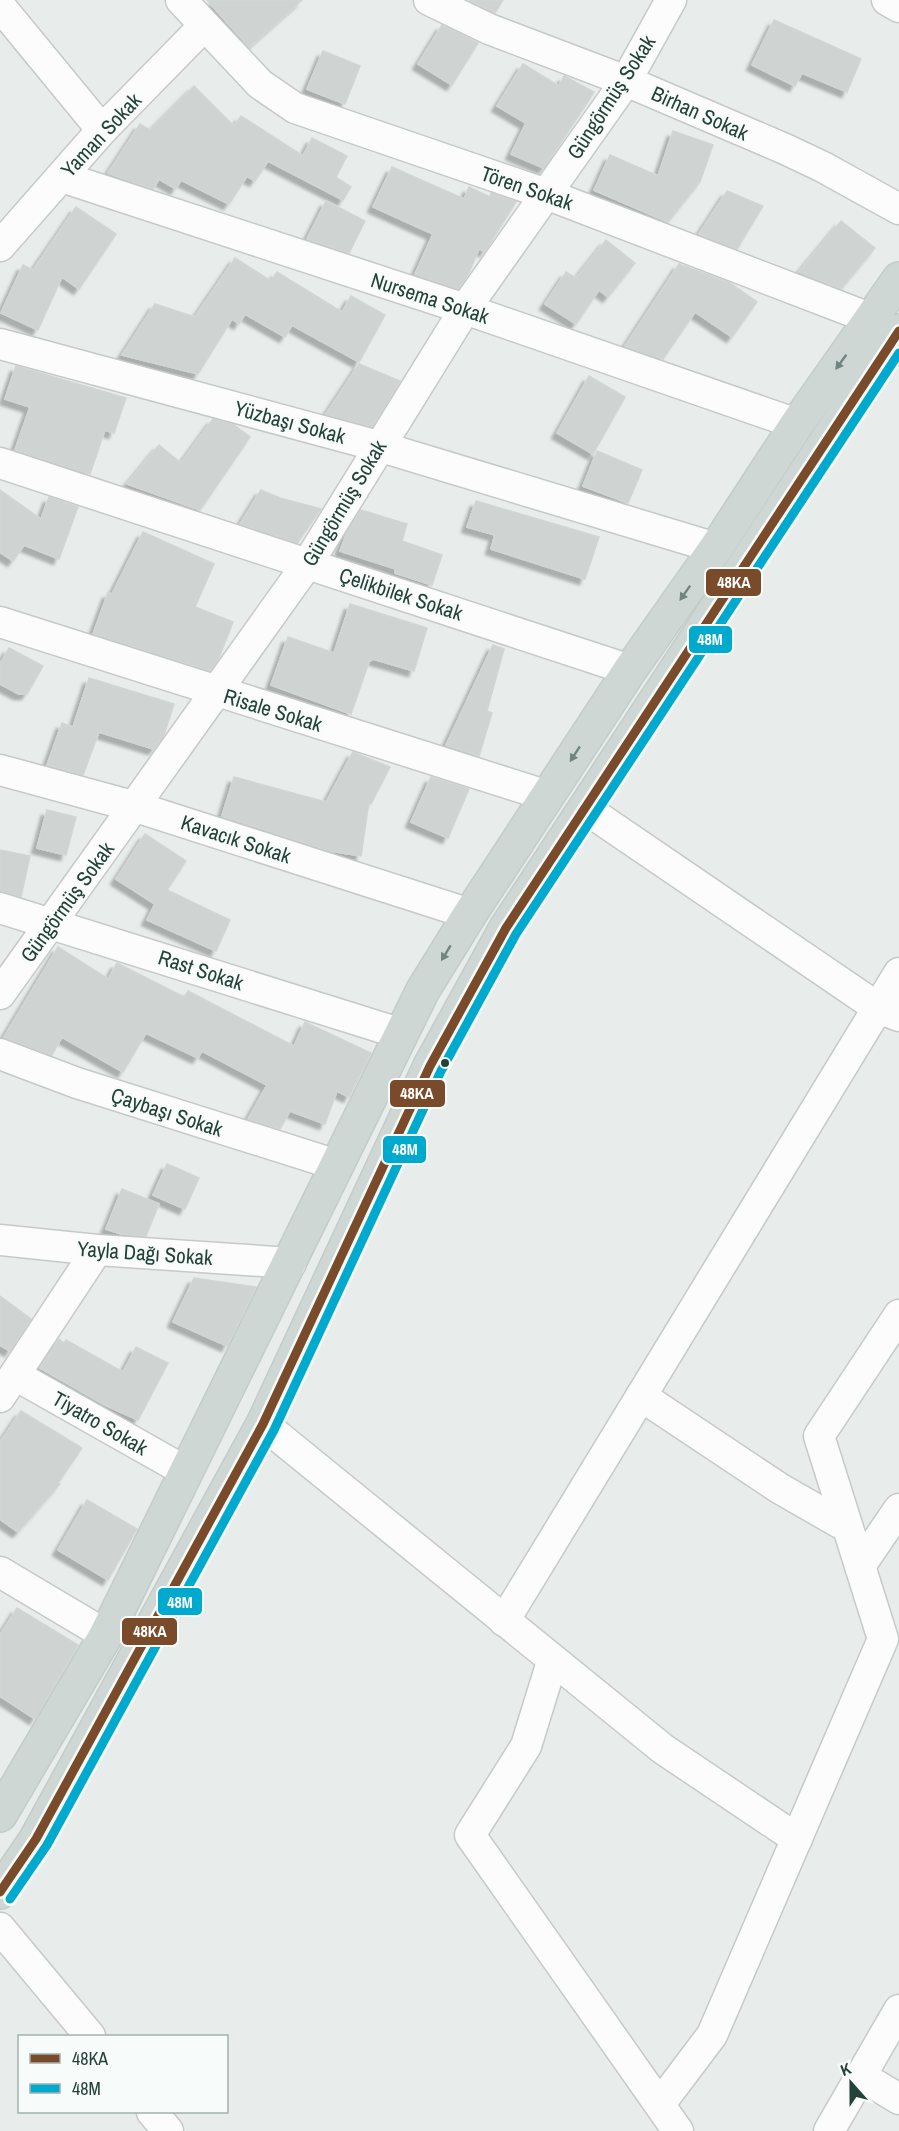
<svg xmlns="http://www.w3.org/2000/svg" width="899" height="2131" viewBox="0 0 899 2131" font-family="'Archivo Narrow',sans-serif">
  <defs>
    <filter id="shadow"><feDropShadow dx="-5.5" dy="5.5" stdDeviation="1.5" flood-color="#0004"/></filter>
  </defs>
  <rect width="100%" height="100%" fill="#e8edeb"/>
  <g fill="#cfd4d2" stroke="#d1d6d4" stroke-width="1.5" filter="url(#shadow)">
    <polygon points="207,0 302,0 249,47"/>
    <polygon points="469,0 503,0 495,13"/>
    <polygon points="774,20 861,59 847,92 802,73 795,86 752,65"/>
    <polygon points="442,25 478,43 452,85 418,64"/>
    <polygon points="323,51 360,66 345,104 307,89"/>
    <polygon points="523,64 559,86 564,76 594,92 544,168 511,154 526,123 497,106"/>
    <polygon points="194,86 234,126 241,116 303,156 312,138 347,156 336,177 351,187 343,200 268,161 255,181 247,176 229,204 181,180 176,189 159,179 153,189 108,173 140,124 150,130"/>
    <polygon points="673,131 713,145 700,182 668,222 594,190 610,155 658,176"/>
    <polygon points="392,167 464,199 469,187 490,197 491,193 516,202 485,251 479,249 468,275 458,289 415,274 433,234 373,207"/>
    <polygon points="727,191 763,206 737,249 699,234"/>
    <polygon points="326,201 365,221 349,253 307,239"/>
    <polygon points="76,207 116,234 79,289 62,277 38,330 1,313 23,265 33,270"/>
    <polygon points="841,221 875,248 841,289 799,272"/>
    <polygon points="606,240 635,263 608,297 599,290 576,324 545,304 566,272 576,278"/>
    <polygon points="235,258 271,281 277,272 342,312 351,296 385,315 359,362 292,325 285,337 245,314 239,324 232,319 198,374 122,355 155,304 195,317"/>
    <polygon points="679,264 730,283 757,302 732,337 695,312 663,359 625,346"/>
    <polygon points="359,364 400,381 372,427 326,414"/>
    <polygon points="16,366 126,398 114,433 105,430 90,474 15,450 30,407 5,399"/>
    <polygon points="589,376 625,397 593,454 557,433"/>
    <polygon points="213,419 234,425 250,437 200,510 127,484 159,445 181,463"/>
    <polygon points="597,451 642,470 628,503 583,486"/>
    <polygon points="0,490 41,519 49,497 78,507 59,559 24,545 13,561 0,552"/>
    <polygon points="261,490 280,498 321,509 297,543 240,524"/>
    <polygon points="476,501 599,537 585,579 491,549 495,535 467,527"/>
    <polygon points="361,510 407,524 402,541 442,555 432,585 395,573 396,569 340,551 346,535"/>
    <polygon points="143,532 214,564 195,607 233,622 219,658 210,671 93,634 108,593 112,594"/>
    <polygon points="350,604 427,628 414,671 373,659 369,662 351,714 271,685 288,637 334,653"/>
    <polygon points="493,645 504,649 487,711 492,713 479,756 446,745"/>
    <polygon points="9,648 43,666 27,694 19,694 0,684 0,664"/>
    <polygon points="89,678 174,704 164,735 154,749 99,732 83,775 47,765 62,723 73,727"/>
    <polygon points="353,752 390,767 371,804 369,802 361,856 330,851 222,816 234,777 326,802"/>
    <polygon points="431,777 469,789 448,838 411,822"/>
    <polygon points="47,810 76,817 66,855 37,848"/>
    <polygon points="145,834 186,861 167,890 230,920 216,951 147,920 155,904 116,879"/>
    <polygon points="0,850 30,856 21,897 0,891"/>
    <polygon points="58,947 108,979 117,963 184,997 188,991 294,1046 305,1022 371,1053 349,1097 337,1091 325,1124 290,1111 280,1129 248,1119 267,1085 202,1051 198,1058 146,1033 123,1072 62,1037 52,1055 4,1037"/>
    <polygon points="167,1164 199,1178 185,1209 153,1195"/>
    <polygon points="122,1189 159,1204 146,1236 121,1234 106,1229"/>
    <polygon points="194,1278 256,1287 227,1346 173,1322"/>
    <polygon points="0,1296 31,1319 10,1351 0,1345"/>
    <polygon points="59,1339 64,1343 66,1340 123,1372 136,1347 168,1363 138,1420 105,1405 40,1368"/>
    <polygon points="21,1411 82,1448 58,1483 60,1484 18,1532 0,1519 0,1442"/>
    <polygon points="87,1500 137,1529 108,1580 58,1550"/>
    <polygon points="17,1608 78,1645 35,1719 0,1696 0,1635"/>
  </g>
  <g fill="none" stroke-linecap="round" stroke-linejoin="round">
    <g stroke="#c5cac8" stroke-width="33">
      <g id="minor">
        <polyline points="181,0 260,84 295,108 546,194 872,319"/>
        <polyline points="429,0 489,29 626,81 785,149 823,167 899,209"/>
        <polyline points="887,0 899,7"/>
        <polyline points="0,6 102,130"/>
        <polyline points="62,177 465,309 797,424"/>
        <polyline points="0,246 102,130 204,26"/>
        <polyline points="0,344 378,446 716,548"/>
        <polyline points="0,463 630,670"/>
        <polyline points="0,622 548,796"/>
        <polyline points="0,770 136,807 470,914"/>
        <polyline points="586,809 878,1008 899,1016"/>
        <polyline points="0,908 402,1034"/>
        <polyline points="0,994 308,563 465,309 626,81 671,0"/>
        <polyline points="0,1054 77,1083 337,1165"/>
        <polyline points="0,1240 97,1250 291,1263"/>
        <polyline points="15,1375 185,1471"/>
        <polyline points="641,1396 779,1488 847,1527"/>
        <polyline points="0,1397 97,1250"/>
        <polyline points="263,1424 663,1749 797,1839"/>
        <polyline points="860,1566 899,1509"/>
        <polyline points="0,1572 106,1635"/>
        <polyline points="504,1621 899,973"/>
        <polyline points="552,1662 526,1746 470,1835 678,2131"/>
        <polyline points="0,1928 90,2036"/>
        <polyline points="861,2076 899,2099"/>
        <polyline points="660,2104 712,2035 883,1639 819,1436 899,1315"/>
        <polyline points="152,2112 168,2131"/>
        <polyline points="829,2131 899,2010"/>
      </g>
    </g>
    <g stroke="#c3ccc9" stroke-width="36">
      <g id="major">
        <polyline points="0,1815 106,1635 423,990 470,914 630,670 716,548 797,424 899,279"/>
        <polyline points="0,1892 36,1839 263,1424 430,1066 506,928 899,331"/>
      </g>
    </g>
    <use href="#minor" stroke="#fcfcfc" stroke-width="30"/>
    <use href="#major" stroke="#cfd7d5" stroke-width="33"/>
    <g stroke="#f7fbf9" stroke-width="14">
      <polyline id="bus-1" points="0,1892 36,1839 263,1424 430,1066 506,928 899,331"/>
    </g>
    <g stroke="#f7fbf9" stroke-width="14">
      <polyline id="bus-2" points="10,1899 47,1845 274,1430 441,1071 516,934 899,353"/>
    </g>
    <use href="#bus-1" stroke="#7a4b2a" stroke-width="9"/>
    <use href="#bus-2" stroke="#00a9ce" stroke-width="9"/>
  </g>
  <defs><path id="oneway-solid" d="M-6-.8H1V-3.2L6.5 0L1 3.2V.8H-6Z" transform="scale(1.5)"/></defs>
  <g fill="#718580">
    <use href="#oneway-solid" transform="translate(841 362) rotate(126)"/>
    <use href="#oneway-solid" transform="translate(685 593) rotate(125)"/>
    <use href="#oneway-solid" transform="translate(575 754) rotate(123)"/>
    <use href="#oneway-solid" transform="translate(446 953) rotate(121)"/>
  </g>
  <circle fill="#24423a" stroke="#f7fbf9" stroke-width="2" cx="445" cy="1063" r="5"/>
  <g text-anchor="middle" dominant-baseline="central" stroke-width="4.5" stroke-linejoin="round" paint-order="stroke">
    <g font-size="21" fill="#24423a" stroke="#f7fbf9">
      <text transform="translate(611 97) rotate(-57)">Güngörmüş Sokak</text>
      <text transform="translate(700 113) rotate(24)">Birhan Sokak</text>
      <text transform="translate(101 135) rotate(-47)">Yaman Sokak</text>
      <text transform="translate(527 188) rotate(19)">Tören Sokak</text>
      <text transform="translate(430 298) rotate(18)">Nursema Sokak</text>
      <text transform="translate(290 422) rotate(15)">Yüzbaşı Sokak</text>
      <text transform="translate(344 503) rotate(-59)">Güngörmüş Sokak</text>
      <text transform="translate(401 594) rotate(18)">Çelikbilek Sokak</text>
      <text transform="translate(273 710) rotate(17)">Risale Sokak</text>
      <text transform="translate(236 839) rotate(18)">Kavacık Sokak</text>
      <text transform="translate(67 902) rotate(-54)">Güngörmüş Sokak</text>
      <text transform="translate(201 970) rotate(18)">Rast Sokak</text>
      <text transform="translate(167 1112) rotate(18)">Çaybaşı Sokak</text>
      <text transform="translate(145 1253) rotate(4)">Yayla Dağı Sokak</text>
      <text transform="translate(100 1423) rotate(30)">Tiyatro Sokak</text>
    </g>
  </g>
  <g stroke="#f7fbf9" stroke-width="2">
    <rect x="705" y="568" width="57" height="29" rx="6" fill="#7a4b2a"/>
    <rect x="688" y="625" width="45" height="29" rx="6" fill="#00a9ce"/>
    <rect x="389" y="1079" width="57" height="29" rx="6" fill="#7a4b2a"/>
    <rect x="382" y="1135" width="45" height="29" rx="6" fill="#00a9ce"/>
    <rect x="157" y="1587" width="46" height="29" rx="6" fill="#00a9ce"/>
    <rect x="121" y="1617" width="57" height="29" rx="6" fill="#7a4b2a"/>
  </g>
  <g font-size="16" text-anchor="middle" font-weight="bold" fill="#fff">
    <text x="734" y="588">48KA</text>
    <text x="710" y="645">48M</text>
    <text x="417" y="1099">48KA</text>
    <text x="405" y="1155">48M</text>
    <text x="180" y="1608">48M</text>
    <text x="150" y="1637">48KA</text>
  </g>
  <rect x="18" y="2035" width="210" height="78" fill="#f7fbf9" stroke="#a3b1ad" stroke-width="1.5"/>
  <rect x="30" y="2054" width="30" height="9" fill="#7a4b2a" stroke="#a3b1ad" stroke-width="1.5"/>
  <text x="72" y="2065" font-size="18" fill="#24423a">48KA</text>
  <rect x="30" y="2084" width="30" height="9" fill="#00a9ce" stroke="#a3b1ad" stroke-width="1.5"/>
  <text x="72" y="2095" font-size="18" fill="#24423a">48M</text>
  <g transform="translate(851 2083) rotate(339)" stroke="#f7fbf9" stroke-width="4.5" paint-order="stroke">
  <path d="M0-4.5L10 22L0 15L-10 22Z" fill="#24423a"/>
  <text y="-9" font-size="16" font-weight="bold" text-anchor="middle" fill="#24423a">K</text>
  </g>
</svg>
